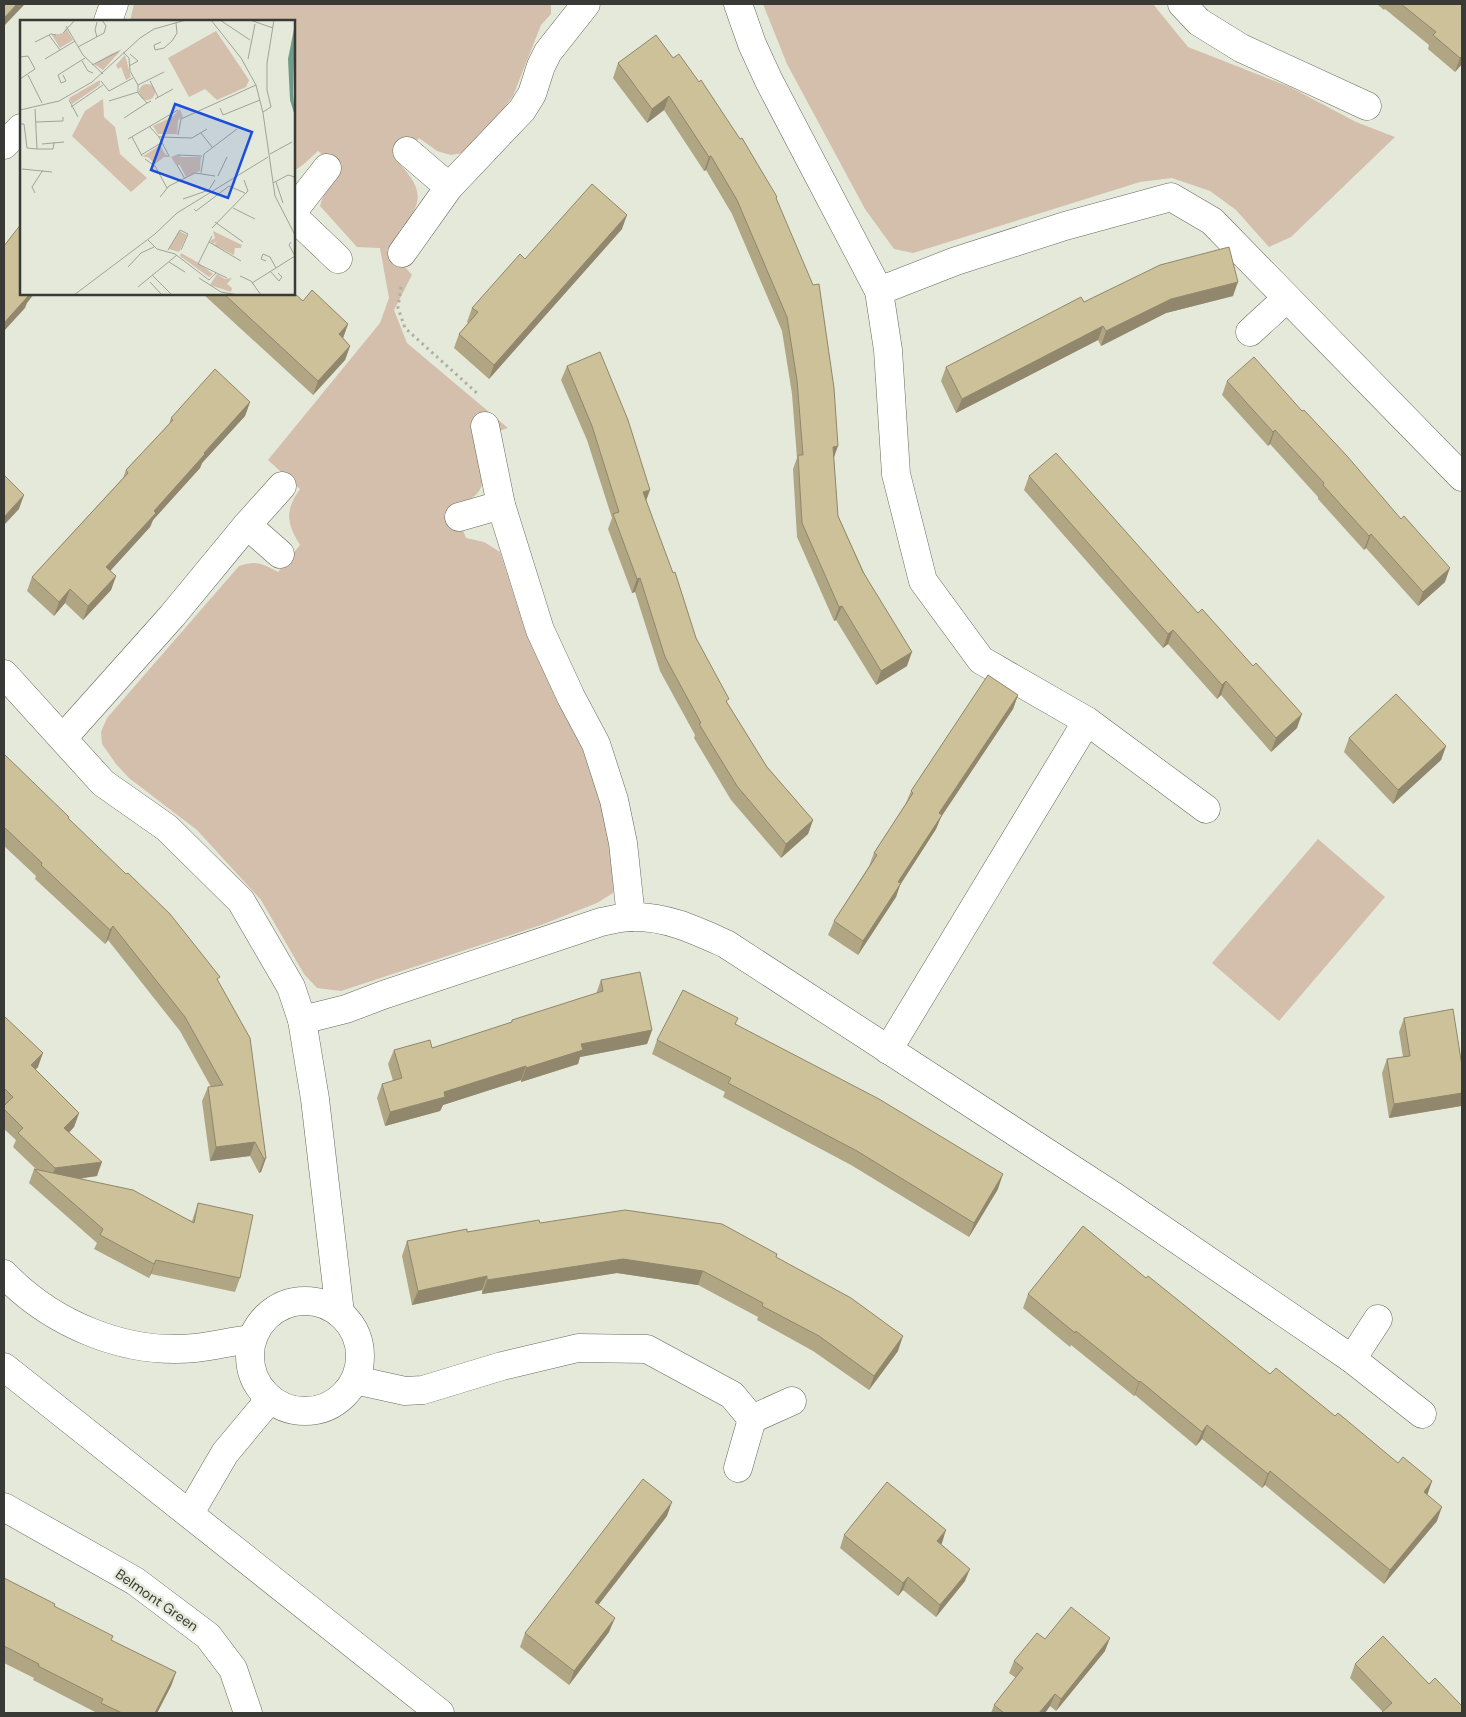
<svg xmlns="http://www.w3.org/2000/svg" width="1466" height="1717" viewBox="0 0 1466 1717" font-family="'DM Sans',sans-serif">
  <rect width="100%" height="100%" fill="#e5e9da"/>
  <g fill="#d3bfab">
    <path d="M 134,4 L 551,4 L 551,14 L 541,25 L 513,96 L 480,140 L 463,153 L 451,155 L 437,151 L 419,138 L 399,163 C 424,191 424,202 399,231 L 405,267 L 412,275 L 394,310 L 407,343 L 508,428 L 476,438 C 480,456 492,485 472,498 C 466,501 458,502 453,504 L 466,538 L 484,542 L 500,552 L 526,633 L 575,723 L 617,851 L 613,893 L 597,903 L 541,925 L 341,991 L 317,988 L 304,974 L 261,900 L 197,830 L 129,778 L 116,764 L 102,744 L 101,732 L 107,718 L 239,566 C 256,560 262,563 278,572 L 300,545 C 286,522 285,511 300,489 L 268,460 L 380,323 L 389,298 L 380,248 L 357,247 L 320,206 L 325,190 L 330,186 L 341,171 L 318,151 L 304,164 L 294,171 L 294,21 L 130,21 Z"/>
    <polygon points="763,4 1153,4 1188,47 1290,87 1356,122 1395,137 1291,237 1269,247 1236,210 1210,191 1172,178 1140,182 913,253 894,249 865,209 787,64"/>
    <polygon points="1318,839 1385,897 1279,1021 1212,963"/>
  </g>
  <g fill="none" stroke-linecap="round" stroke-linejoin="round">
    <g stroke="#676a5e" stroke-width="29">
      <g id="street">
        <polyline points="738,4 752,44 769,81 879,291 888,350 896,474 923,581 981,660 1087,721 1206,809"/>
        <polyline points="1182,4 1199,22 1241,48 1367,106"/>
        <polyline points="108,21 114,4"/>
        <polyline points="4,145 21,128"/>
        <polyline points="407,151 449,187"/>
        <polyline points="294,210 327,168"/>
        <polyline points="294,217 338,259"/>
        <polyline points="402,253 449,187 522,110 532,94 541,66 548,52 586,4"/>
        <polyline points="879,291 956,261 1065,226 1171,197 1212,221 1462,477"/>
        <polyline points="1250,332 1287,298"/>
        <polyline points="485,426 501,505 540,630 571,697 596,744 614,800 623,843 631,917"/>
        <polyline points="459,517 501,505"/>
        <polyline points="247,525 280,554"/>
        <polyline points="4,674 103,783 167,828 241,901 291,987 302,1020 315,1099 340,1313"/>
        <polyline points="63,738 172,616 247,525 282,486"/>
        <path d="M 302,1020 L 346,1009 L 383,995 L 601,922 C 611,920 622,917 632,917 C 666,916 695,930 726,944 L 1115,1197 L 1352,1359 L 1422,1414"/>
        <polyline points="888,1050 1087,721"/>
        <path d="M 4,1274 C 52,1324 125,1355 195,1348 C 214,1346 233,1341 252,1339"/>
        <circle cx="305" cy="1356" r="55"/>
        <polyline points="1352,1359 1378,1319"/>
        <polyline points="355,1380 405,1391 423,1390 502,1366 578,1348 647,1349 732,1395 752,1419 792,1401"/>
        <polyline points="738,1468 752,1419"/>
        <polyline points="4,1507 135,1581 208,1636 233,1669 248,1713"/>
        <polyline points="190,1513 225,1453 270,1399"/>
      </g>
    </g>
    <g stroke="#676a5e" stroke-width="29">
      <polyline id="secondary" points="4,1367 440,1713"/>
    </g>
    <polyline stroke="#adb1a5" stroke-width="3" stroke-dasharray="2.5 4" stroke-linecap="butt" points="401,287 398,308 405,328 478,394"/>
    <use href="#street" stroke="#fff" stroke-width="28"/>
    <use href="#secondary" stroke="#fff" stroke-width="28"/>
  </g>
  <g fill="#b0a684">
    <polygon points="1377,4 1462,4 1462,64 1455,72 1428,49 1429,45 1385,9 1384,10"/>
    <polygon points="673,58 777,197 776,200 834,459 838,516 907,666 876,685 836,620 834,621 797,537 793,469 797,458 792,394 782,331 732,214 706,170 704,171 664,110 647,123 613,78 618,63"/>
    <polygon points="622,229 489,379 454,348 459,334 468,323 467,322 472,308 525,259"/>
    <polygon points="203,294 294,294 303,301 348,324 343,338 350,346 345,360 313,395"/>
    <polygon points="1233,296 1166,313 1101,346 1098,340 956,413 941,381 946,367 1084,302"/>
    <polygon points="567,366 646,500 696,638 727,703 767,767 813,820 808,834 781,858 731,800 694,738 695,735 660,671 635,592 632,593 608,529 612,518 587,440 561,380"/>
    <polygon points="1227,381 1445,582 1418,606 1366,548 1364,550 1318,499 1318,497 1270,444 1268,446 1222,395"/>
    <polygon points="250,402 245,416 202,463 200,468 153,520 150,527 110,571 116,576 111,590 83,620 65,603 54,616 27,591 32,577 123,478 126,470 169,424 171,418"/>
    <polygon points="1029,476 1297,728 1271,752 1221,695 1217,699 1168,644 1163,648 1024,490"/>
    <polygon points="1018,695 1013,709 941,817 936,829 900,885 896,897 858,955 828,935 834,921 869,866 874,853 905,805 911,791"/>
    <polygon points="1349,738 1446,746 1441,760 1393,804 1344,752"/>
    <polygon points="4,754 68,819 218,981 266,1158 261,1172 259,1173 250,1156 210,1161 202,1101 208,1087 211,1087 180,1031 108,940 105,944 35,879 36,876 4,846"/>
    <polygon points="601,980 652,1030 647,1044 580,1057 578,1064 521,1082 521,1080 443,1105 440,1111 385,1126 377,1098 382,1084 393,1081 388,1064 394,1050 432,1048 511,1023 512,1020 596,994"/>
    <polygon points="4,1016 38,1067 35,1070 79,1113 74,1127 69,1133 97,1176 81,1178 192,1221 198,1203 240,1278 235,1292 151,1274 149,1278 94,1249 97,1243 29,1183 34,1169 36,1169 13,1147 16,1140 4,1129"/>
    <polygon points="1404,1018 1462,1066 1462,1104 1461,1106 1389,1118 1382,1073 1387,1059 1403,1057 1399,1032"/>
    <polygon points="736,1024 998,1189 969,1237 851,1165 723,1097 725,1092 652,1054 657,1040"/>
    <polygon points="540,1223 776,1257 898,1351 869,1390 813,1351 757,1320 758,1317 698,1285 617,1273 482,1294 482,1290 412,1305 402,1256 407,1241 467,1232"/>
    <polygon points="1146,1278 1270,1374 1335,1416 1398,1463 1432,1481 1427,1495 1437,1521 1384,1584 1265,1485 1262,1488 1202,1439 1196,1446 1135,1395 1134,1396 1071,1345 1070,1347 1023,1308 1028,1294"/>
    <polygon points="667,1516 598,1605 609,1632 569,1685 520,1647 525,1633"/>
    <polygon points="844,1535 942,1543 941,1544 965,1581 936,1617 903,1590 898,1596 840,1548"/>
    <polygon points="4,1578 54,1606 111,1640 176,1672 171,1686 157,1713 97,1713 33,1680 34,1678 4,1663"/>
    <polygon points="1045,1639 1105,1651 1056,1711 1050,1706 1045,1713 991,1713 994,1705 1016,1678 1009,1673 1014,1661"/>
    <polygon points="1355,1664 1429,1684 1383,1712 1350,1678"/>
  </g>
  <g fill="#90876c">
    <polygon points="17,4 25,4 4,26 4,18"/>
    <polygon points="1462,56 1462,64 1455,72 1460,58"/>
    <polygon points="669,96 664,110 647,123 652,109"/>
    <polygon points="711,156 706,170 704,171 709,157"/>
    <polygon points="627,215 622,229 489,379 494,365"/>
    <polygon points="1238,282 1233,296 1166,313 1101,346 1106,331 1171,299"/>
    <polygon points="28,294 34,294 27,303 25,308 4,331 4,323"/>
    <polygon points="348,324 343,338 333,349 339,334"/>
    <polygon points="1103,326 1098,340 956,413 962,399"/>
    <polygon points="350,346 345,360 313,395 318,381"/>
    <polygon points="250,402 245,416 202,463 200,468 153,520 150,527 101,581 106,567 204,453"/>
    <polygon points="1275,430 1270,444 1268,446 1273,432"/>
    <polygon points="838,446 833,460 833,447"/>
    <polygon points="650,490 645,504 643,492"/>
    <polygon points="24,495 19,509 4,525 4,517"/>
    <polygon points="1371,534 1366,548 1364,550 1369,536"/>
    <polygon points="1450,568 1445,582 1418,606 1423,592"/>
    <polygon points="116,576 111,590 83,620 88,606"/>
    <polygon points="640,578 635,592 632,593 637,579"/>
    <polygon points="70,589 65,603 54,616 59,602"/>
    <polygon points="842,606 836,620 834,621 839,607"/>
    <polygon points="1173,630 1168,644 1163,648 1168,634"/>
    <polygon points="912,652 907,666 876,685 881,671"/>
    <polygon points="1226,681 1221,695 1217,699 1222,685"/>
    <polygon points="1018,695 1013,709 941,817 936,829 900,885 896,897 858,955 863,941 939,813"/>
    <polygon points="1302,714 1297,728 1271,752 1276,738"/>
    <polygon points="1446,746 1441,760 1393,804 1398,790"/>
    <polygon points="813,820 808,834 781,858 786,844"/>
    <polygon points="113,926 108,940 105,944 110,930"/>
    <polygon points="652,1030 647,1044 580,1057 578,1064 521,1082 526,1068 581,1044"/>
    <polygon points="43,1053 38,1067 26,1080 31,1065"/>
    <polygon points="526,1066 521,1080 443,1105 440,1111 385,1126 390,1112 444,1092"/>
    <polygon points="1462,1093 1462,1104 1461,1106 1389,1118 1394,1104"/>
    <polygon points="79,1113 74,1127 59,1142 64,1128"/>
    <polygon points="255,1142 250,1156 210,1161 216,1147"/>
    <polygon points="266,1158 261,1172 259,1173 264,1159"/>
    <polygon points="102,1162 97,1176 50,1183 55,1168"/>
    <polygon points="1003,1174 998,1189 969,1237 974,1223"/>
    <polygon points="623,1259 703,1271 698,1285 617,1273 482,1294 487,1280"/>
    <polygon points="156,1260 151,1274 149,1278 154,1264"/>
    <polygon points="487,1276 482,1290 412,1305 418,1291"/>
    <polygon points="903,1336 898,1351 869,1390 874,1376"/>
    <polygon points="1140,1381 1135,1395 1134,1396 1139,1382"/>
    <polygon points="1207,1425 1202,1439 1196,1446 1202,1432"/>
    <polygon points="1270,1471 1265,1485 1262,1488 1268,1474"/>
    <polygon points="1432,1481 1427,1496 1424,1492"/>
    <polygon points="672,1502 667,1516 589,1617 595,1602"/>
    <polygon points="1442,1507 1437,1521 1384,1584 1390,1570"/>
    <polygon points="946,1530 942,1543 933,1554 937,1541"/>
    <polygon points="970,1569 965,1581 936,1617 940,1605"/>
    <polygon points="908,1577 903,1590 898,1596 903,1583"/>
    <polygon points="615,1618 609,1632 569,1685 574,1671"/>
    <polygon points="1110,1638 1105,1651 1056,1711 1061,1699"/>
    <polygon points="176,1672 171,1686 157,1713 155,1713"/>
    <polygon points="1055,1694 1050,1706 1045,1713 1039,1713"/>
  </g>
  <g fill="#cdc19a" stroke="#90876c">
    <polygon points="4,4 17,4 4,18"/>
    <polygon points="1401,4 1462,4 1462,56 1460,58 1433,35 1436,32"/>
    <polygon points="656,35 673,58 679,54 699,82 701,80 740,139 742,138 777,197 776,198 813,285 819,284 834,388 838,446 833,447 838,516 863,572 912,652 881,671 842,606 839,607 802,523 798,455 803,455 797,380 787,317 737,200 711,156 709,157 669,96 652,109 618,63"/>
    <polygon points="592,184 627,215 494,365 459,334 478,312 472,308 520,254 525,259"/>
    <polygon points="21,224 21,294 30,294 4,323 4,246"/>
    <polygon points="1229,247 1238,282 1171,299 1106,331 1103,326 962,399 946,367 1081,297 1084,302 1160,265"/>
    <polygon points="312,290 348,324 339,334 350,346 318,381 224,294 294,294 294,293 303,301"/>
    <polygon points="600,352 628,420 650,490 643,492 673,573 675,572 696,638 729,699 726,701 767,767 813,820 786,844 737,786 699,724 701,723 665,657 640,578 637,579 613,514 619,512 592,426 567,366"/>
    <polygon points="1254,357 1302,411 1304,410 1347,456 1401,519 1404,516 1450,568 1423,592 1371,534 1369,536 1323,485 1324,483 1275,430 1273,432 1227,381"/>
    <polygon points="215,369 250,402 204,453 205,454 154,511 156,513 106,567 116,576 88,606 70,589 59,602 32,577 128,473 126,470 173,420 171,418"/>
    <polygon points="1056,453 1198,613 1202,609 1253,666 1256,663 1302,714 1276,738 1226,681 1222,685 1173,630 1168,634 1029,476"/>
    <polygon points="4,475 24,495 4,517"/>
    <polygon points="988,675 1018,695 939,813 942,815 898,882 901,883 863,941 834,921 877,855 874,853 913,793 911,791"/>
    <polygon points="1396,694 1446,746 1398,790 1349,738"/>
    <polygon points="4,754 69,817 68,818 126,874 128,873 170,914 220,977 217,979 250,1038 266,1158 264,1159 255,1142 216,1147 208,1087 223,1085 185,1017 113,926 110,930 41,865 42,863 4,827"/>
    <polygon points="640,972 652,1030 581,1044 583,1050 526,1068 526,1066 444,1092 445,1097 390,1112 382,1084 402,1078 394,1050 430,1040 432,1048 512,1022 512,1020 603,991 601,980"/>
    <polygon points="683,990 738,1018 735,1024 879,1099 1003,1174 974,1223 857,1151 728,1083 731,1078 657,1040"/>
    <polygon points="1453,1009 1462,1066 1462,1093 1394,1104 1387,1059 1410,1056 1404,1018"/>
    <polygon points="4,1016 43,1053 31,1065 79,1113 64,1128 102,1162 55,1168 18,1133 23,1128 4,1109 4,1106 13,1097 4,1088"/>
    <polygon points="34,1169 133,1190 194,1223 198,1203 253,1215 240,1278 156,1260 154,1264 100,1235 103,1229"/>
    <polygon points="625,1210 722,1224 777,1254 776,1257 851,1298 903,1336 874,1376 819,1336 762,1306 763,1303 703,1271 623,1259 487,1280 487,1276 418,1291 407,1241 467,1229 467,1232 539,1220 540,1223"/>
    <polygon points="1083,1226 1146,1278 1148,1276 1270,1374 1276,1368 1335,1416 1338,1413 1398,1463 1403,1457 1432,1481 1424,1492 1442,1507 1390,1570 1270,1471 1268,1474 1207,1425 1202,1432 1140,1381 1139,1382 1076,1331 1075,1333 1028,1294"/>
    <polygon points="643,1479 672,1502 595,1602 615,1618 574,1671 525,1633"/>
    <polygon points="887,1482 946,1530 937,1541 970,1569 940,1605 908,1577 903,1583 844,1535"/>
    <polygon points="4,1578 55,1604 54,1606 113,1636 111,1640 176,1672 155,1713 122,1713 101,1703 103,1699 38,1666 39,1664 4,1646"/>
    <polygon points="1071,1607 1110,1638 1061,1699 1055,1694 1039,1713 1004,1713 994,1705 1023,1668 1014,1661 1037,1633 1045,1639"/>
    <polygon points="1383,1636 1429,1684 1435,1678 1462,1706 1462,1713 1381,1713 1392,1703 1355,1664"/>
  </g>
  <g text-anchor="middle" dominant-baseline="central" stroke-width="5" stroke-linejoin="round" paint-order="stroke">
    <g font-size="14" fill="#393a35" stroke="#e5e9da">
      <text transform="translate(157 1600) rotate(35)">Belmont Green</text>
    </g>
  </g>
  <g transform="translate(20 20)">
    <rect width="275" height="275" fill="#e5e9da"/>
    <path d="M 46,8 L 53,20 L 40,28 L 32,15 L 44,13 ZM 196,11 L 229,60 L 226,67 L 197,80 L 185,69 L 169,77 L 148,38 ZM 102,29 L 83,50 L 74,44 L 91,34 ZM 105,35 L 111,57 L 106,60 L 101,47 L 98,49 L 96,45 ZM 80,60 L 80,65 L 52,84 L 49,78 ZM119 72a8 8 0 1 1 16 0a8 8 0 1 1-16 0ZM 83,79 L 84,97 L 95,107 L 100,134 L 127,158 L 111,172 L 52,116 L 65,91 ZM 160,89 L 163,97 L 158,100 L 157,114 L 138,114 L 133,106 L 152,97 ZM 140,125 L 145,134 L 151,137 L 158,134 L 161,137 L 181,137 L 180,151 L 166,157 L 160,145 L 156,145 L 151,137 L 144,137 L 135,144 L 128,137 L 122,137 ZM 159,211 L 167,215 L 159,232 L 149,229 ZM 193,211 L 222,225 L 221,228 L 215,228 L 214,235 L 194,225 L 197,221 L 193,224 L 190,221 L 195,218 ZM 161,233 L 177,242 L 193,254 L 189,257 L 160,236 ZM 197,254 L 205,259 L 212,258 L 207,264 L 212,268 L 211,272 L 190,265 Z" fill="#d3bfab"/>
    <path d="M 275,4 L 273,74 L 275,96 L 270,80 L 268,39 Z" fill="#6f9b8a"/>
    <path fill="none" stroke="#a0a398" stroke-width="1" d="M 191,0 L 221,38 L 236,65 L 243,93 L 255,176 L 275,215M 200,0 L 230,20M 230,0 L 253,8M 46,6 L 63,35 L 83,54M 43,13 L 55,0M 29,15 L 40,30M 77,17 L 75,10 L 77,2M 15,22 L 31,14 L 36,15M 141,22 L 134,25 L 135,30 L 144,28 L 152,21 L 157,13 L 156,3M 58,27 L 84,13 L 86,6 L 82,0M 103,32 L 109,38 L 110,51 L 118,65 L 118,73 L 127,83 L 131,81M 0,37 L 8,36 L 15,49 L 0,59M 25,39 L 55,21M 228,39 L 235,4M 62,41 L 68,51 L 73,53M 72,45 L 98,32M 109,46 L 118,41 L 110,34M 8,55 L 22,83M 43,55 L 46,61 L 41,63 L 38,55 L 65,38M 81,61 L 89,71 L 113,58M 130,61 L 138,77M 118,65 L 144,52M 135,79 L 153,69M 49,80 L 58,97M 89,81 L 118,72M 51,87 L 83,65M 200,88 L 203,95 L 240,80M 0,90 L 39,81 L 72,62 L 120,18 L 134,9 L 166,0M 243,92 L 251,87 L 247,70 L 247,43 L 254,0M 104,98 L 127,83M 16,102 L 43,101 L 43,97M 0,104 L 4,104 L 7,128 L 17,129 L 15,89M 130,107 L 139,117 L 172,118 L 187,109M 181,113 L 192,127M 158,115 L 161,99 L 236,65M 112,117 L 122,136M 139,117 L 149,136M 108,119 L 158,90M 22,124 L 44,122M 17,129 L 33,129 L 34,122M 250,134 L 272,122M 0,135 L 0,168M 121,135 L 141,123M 158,135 L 182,136M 125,139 L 135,146 L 147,168M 157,145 L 165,159M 2,149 L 32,152M 181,153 L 184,134 L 217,109M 198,156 L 207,137M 256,162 L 263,183M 253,163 L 268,155 L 275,157M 15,173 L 12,167 L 23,150M 140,177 L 149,166 L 175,153 L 195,156M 163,179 L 189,170 L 195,160M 213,188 L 235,199M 174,189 L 176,191 L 209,166 L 225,173M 195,202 L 223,222M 192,208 L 228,171 L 224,160M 192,216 L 178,244 L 207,258M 128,220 L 137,229 L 155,234 L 189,260 L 196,253M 189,222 L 221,241M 271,222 L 269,225 L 275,236M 148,230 L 160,210 L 168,214 L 161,230M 246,241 L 241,239 L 243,234 L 250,237 L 256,248M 149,242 L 165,252M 108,247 L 121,233 L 134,227M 250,251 L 259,261 L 262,257 L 258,253M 132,255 L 152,275M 220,256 L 231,261 L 241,275M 179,258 L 201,272 L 219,275M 130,262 L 142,275M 232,263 L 275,236M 118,267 L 157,235M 54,275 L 135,214 L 157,193 L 248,137"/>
    <path fill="#1d4ed8" fill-opacity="0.15" stroke="#1d4ed8" stroke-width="2.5" d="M 155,84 L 232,112 L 208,178 L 131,150 Z"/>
    <rect width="275" height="275" fill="none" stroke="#393a35" stroke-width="2.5"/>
  </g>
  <rect width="1466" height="1717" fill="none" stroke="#393a35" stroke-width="10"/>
</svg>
